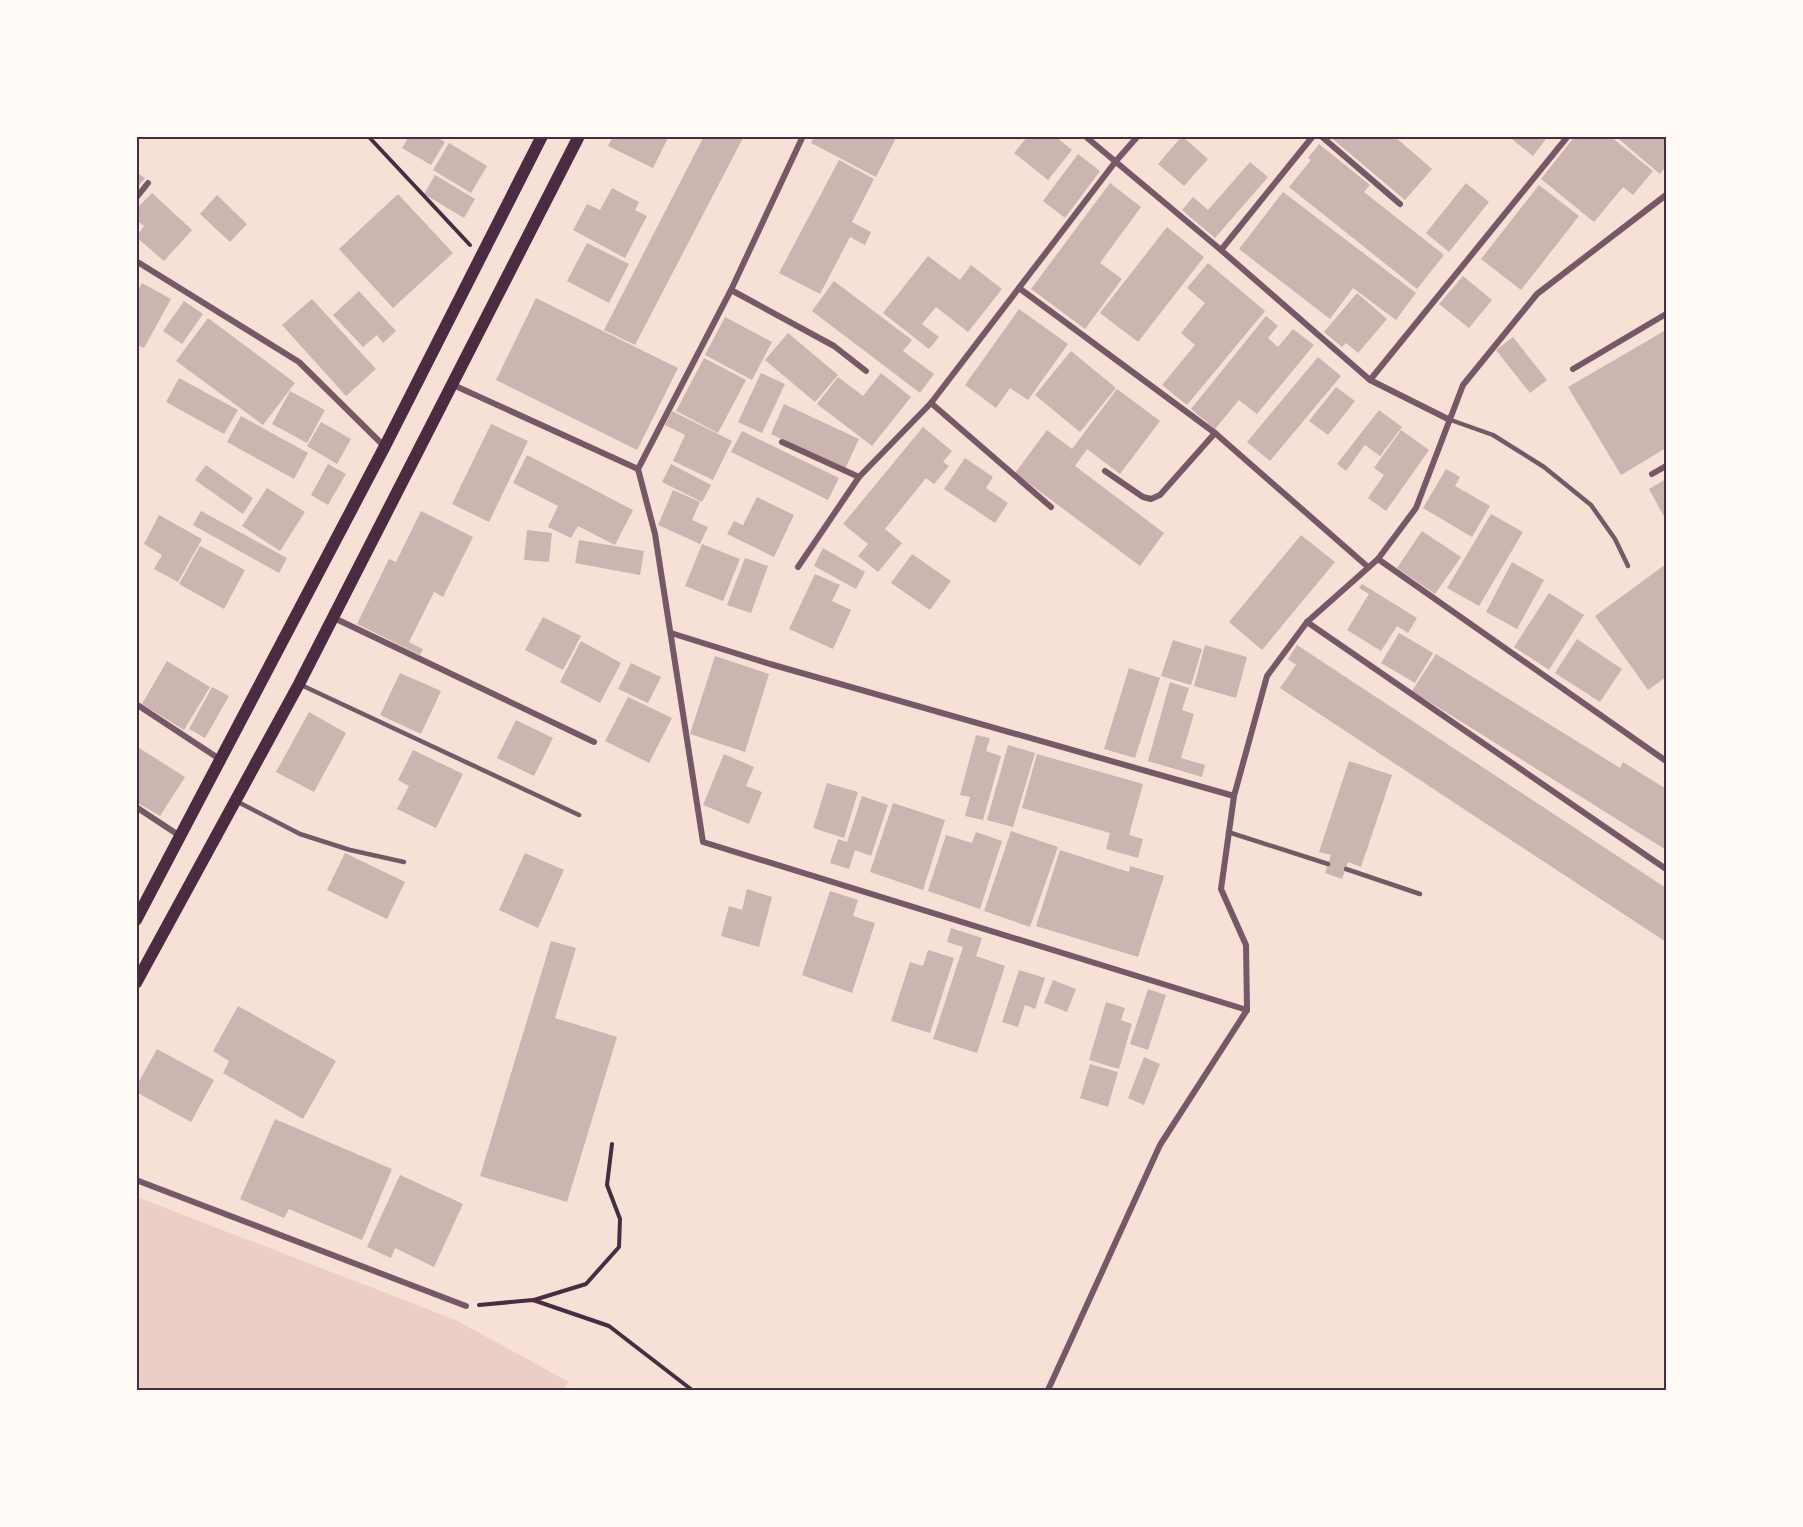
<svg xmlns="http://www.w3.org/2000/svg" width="1803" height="1527" viewBox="0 0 1803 1527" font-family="'Noto Sans',sans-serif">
  <rect width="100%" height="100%" fill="#f7e1d7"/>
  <polygon fill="#ebcfc5" points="137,1197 456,1320 569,1382 562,1390 137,1390"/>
  <g fill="#ccb4b1">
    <polygon points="409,136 435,136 445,142 431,165 402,148"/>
    <polygon points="613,136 669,136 653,168 608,146"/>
    <polygon points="704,136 744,136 635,345 604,330"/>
    <polygon points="814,136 897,136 876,177 811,143"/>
    <polygon points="1028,136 1055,136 1072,150 1048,180 1014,153"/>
    <polygon points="1182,136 1208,159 1184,186 1158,164"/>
    <polygon points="1329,136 1394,136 1432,169 1405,200"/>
    <polygon points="1508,136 1548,136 1533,156"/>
    <polygon points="1575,136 1610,136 1653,171 1633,195 1623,187 1594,222 1541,179"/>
    <polygon points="1615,136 1666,136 1666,166 1660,174"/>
    <polygon points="449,143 487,166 471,193 433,170"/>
    <polygon points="1319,144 1370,185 1364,192 1444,255 1417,289 1289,187 1311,160 1308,158"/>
    <polygon points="1078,154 1100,171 1065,218 1043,201"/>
    <polygon points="839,160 874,179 852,222 871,232 865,245 850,237 820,294 779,273"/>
    <polygon points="1250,162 1268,177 1215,238 1182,210 1193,197 1208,210"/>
    <polygon points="136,172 145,178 136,189"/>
    <polygon points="435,175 475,199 464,218 424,194"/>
    <polygon points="1110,183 1141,207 1100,263 1122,279 1085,329 1031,289"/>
    <polygon points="1466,183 1489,202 1449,252 1426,233"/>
    <polygon points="1539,185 1579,216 1521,290 1481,259"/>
    <polygon points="612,188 639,202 635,210 647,216 625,258 573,230 587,204 600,210"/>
    <polygon points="1283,192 1416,293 1396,320 1353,288 1330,319 1239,249"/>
    <polygon points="152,193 192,230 164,261 136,237 144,226 136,220 136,209"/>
    <polygon points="398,194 453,253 393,308 339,249"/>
    <polygon points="217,195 247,224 230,242 200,214"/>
    <polygon points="1167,227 1204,257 1138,342 1100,313"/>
    <polygon points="587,243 629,264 609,303 567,281"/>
    <polygon points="928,256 960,280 971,265 1002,289 968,332 936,307 922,324 939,337 929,349 883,313"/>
    <polygon points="1208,263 1265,311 1187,405 1162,385 1195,345 1181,333 1205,303 1187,288"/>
    <polygon points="1463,276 1492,300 1469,328 1439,304"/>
    <polygon points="834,281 912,340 903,351 934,374 920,393 812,311"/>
    <polygon points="142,283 171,299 144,348 136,344 136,294"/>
    <polygon points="359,291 396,331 383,343 377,335 363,347 333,315"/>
    <polygon points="1357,293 1387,319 1358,353 1346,343 1342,347 1324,332"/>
    <polygon points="536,298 678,368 637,450 496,380"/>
    <polygon points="312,299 376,369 346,396 282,325"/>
    <polygon points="184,301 203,314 182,344 163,331"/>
    <polygon points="1019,309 1068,344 1028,400 1010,388 996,408 965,385"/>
    <polygon points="1266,316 1278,326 1268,338 1278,347 1293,329 1314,345 1257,414 1239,400 1215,429 1191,409"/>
    <polygon points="725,317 772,342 752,380 705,355"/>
    <polygon points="208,318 295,383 263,425 176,361"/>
    <polygon points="1666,330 1666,448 1621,475 1568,387"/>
    <polygon points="788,333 838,375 815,402 765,360"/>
    <polygon points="1513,337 1547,380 1530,393 1496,350"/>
    <polygon points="1071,351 1116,388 1080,432 1035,395"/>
    <polygon points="1318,357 1341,376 1270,461 1247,442"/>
    <polygon points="704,358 746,380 718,433 676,411"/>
    <polygon points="761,373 785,384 762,433 738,422"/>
    <polygon points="881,373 911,397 872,446 817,404 838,377 863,396"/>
    <polygon points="179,378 238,410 224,434 166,402"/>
    <polygon points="1336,387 1355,401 1328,435 1309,421"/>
    <polygon points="1117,389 1160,421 1120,474 1087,449 1075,466 1164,533 1140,566 1015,473 1047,430 1072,449"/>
    <polygon points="290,391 325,410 307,443 272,424"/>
    <polygon points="784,404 859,439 845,469 771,434"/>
    <polygon points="1379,410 1402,427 1380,456 1365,445 1346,471 1337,464"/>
    <polygon points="672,411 732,441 713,480 673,461 685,435 665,425"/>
    <polygon points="241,416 308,453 294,479 227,442"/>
    <polygon points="321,422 351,439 337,464 307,446"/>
    <polygon points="491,424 528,441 489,522 452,504"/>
    <polygon points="923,427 952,451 943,462 949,466 934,484 926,478 885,529 902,543 878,572 858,556 868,544 843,524"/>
    <polygon points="1401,430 1429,450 1386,511 1368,498 1384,475 1374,468"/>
    <polygon points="742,431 839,478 828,500 731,452"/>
    <polygon points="527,455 633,510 615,545 578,526 571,538 548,527 558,506 513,483"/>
    <polygon points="965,458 993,477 986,488 1008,503 995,523 944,489"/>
    <polygon points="328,464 346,474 328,505 311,495"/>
    <polygon points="671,464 711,485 702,502 662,482"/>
    <polygon points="206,465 253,498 243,514 195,480"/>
    <polygon points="1446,469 1460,477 1455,486 1490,506 1472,537 1423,508"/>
    <polygon points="1666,479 1666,520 1649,489"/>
    <polygon points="267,488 305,512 280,551 242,526"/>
    <polygon points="673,490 700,502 692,520 708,527 700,544 658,525"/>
    <polygon points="757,497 794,515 774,557 727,534 734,521 743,525"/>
    <polygon points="201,511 287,558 279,573 193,525"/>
    <polygon points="421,511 473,537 443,597 434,592 409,642 423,649 420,655 357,624 389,559 396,562"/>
    <polygon points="1491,514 1523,532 1479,606 1447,588"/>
    <polygon points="159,515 202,539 178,582 154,569 162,555 144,544"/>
    <polygon points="527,530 552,533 549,562 524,560"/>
    <polygon points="1422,531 1461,557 1435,594 1397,568"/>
    <polygon points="1301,535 1335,562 1262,650 1229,622"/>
    <polygon points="579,540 644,551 640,575 575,563"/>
    <polygon points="702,544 740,559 723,601 685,586"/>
    <polygon points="200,546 245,570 224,609 179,584"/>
    <polygon points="823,548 865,572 856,589 814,566"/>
    <polygon points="912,554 951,581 930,610 891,583"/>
    <polygon points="745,558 768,566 751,613 727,605"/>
    <polygon points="1512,562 1544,580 1517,629 1486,612"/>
    <polygon points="1666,564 1666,677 1648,690 1595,616"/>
    <polygon points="815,574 840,585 832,601 851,610 833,649 789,629"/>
    <polygon points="1362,584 1417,618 1408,633 1397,626 1381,651 1347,630 1369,594 1359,588"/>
    <polygon points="1549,593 1584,615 1549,670 1514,647"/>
    <polygon points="543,617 581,636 563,670 525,650"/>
    <polygon points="1399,633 1433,653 1415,683 1381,663"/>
    <polygon points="1577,639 1622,669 1600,702 1555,673"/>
    <polygon points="1173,640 1202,649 1191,685 1161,676"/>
    <polygon points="581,641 621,663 600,703 560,682"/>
    <polygon points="1205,645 1247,657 1236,698 1194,686"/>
    <polygon points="1297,645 1666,888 1666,942 1280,688 1296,665 1288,659"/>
    <polygon points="1436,654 1620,768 1623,762 1666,789 1666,850 1412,691"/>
    <polygon points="715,656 769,674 745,752 690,734"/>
    <polygon points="167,661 210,687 184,730 142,704"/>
    <polygon points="631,663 661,677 648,703 618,689"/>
    <polygon points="1129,668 1160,678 1135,758 1104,749"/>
    <polygon points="400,673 441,691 421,734 380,715"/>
    <polygon points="1170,682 1189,688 1182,710 1194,714 1181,758 1205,765 1202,777 1148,761"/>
    <polygon points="212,687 229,696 205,738 189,729"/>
    <polygon points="628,697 672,718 649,763 605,741"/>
    <polygon points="309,712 346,733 314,792 276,772"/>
    <polygon points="516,720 553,738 534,776 497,758"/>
    <polygon points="976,735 990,738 986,751 1001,756 983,820 965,816 970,797 960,795"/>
    <polygon points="1008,745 1035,753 1013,827 987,820"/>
    <polygon points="136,746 185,777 160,816 136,802"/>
    <polygon points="413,750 463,774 436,828 397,809 409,786 398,780"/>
    <polygon points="724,754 754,767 746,786 762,792 749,824 703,805"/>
    <polygon points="1037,754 1143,784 1129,835 1143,839 1138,858 1106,849 1110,833 1022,808"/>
    <polygon points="1349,761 1392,775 1361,867 1348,862 1342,879 1325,873 1331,855 1319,852"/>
    <polygon points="827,783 858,792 844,838 813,828"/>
    <polygon points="862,796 888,805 871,856 855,850 849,869 830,863 838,839 847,842"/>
    <polygon points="893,803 945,820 923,890 870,872"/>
    <polygon points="1011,831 1058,847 1030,927 984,911"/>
    <polygon points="976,832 1002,841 980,909 928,891 946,835 972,843"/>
    <polygon points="1060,850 1129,872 1130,866 1164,876 1138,957 1036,926"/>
    <polygon points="345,853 405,882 387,919 327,890"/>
    <polygon points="525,853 564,870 538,928 499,910"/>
    <polygon points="747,889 772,897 759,947 721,936 729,906 742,910"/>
    <polygon points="830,891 858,900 853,916 875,923 852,993 802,975"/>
    <polygon points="951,928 982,938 976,956 1005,966 977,1053 933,1039 963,947 947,942"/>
    <polygon points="551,941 576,948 555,1018 617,1037 567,1202 480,1176"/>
    <polygon points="928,950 954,958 930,1033 891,1021 910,962 923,966"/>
    <polygon points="1019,970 1045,978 1035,1009 1025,1005 1018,1027 1002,1022"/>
    <polygon points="1053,980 1076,989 1067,1012 1044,1003"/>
    <polygon points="1148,989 1166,995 1148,1050 1130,1044"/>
    <polygon points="1106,1002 1125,1008 1121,1020 1132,1024 1119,1069 1089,1060"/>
    <polygon points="238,1006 336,1061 303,1119 223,1073 229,1061 213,1051"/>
    <polygon points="157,1049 214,1080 191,1122 136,1092 136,1087"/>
    <polygon points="1144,1057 1160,1064 1144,1105 1128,1098"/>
    <polygon points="1090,1064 1118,1072 1108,1107 1080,1098"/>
    <polygon points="275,1119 392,1169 362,1240 289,1209 284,1218 240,1199"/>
    <polygon points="400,1175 463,1204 434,1267 395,1248 391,1258 367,1247"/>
  </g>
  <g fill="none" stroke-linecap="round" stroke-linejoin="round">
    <g stroke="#4a2c40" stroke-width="4">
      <polyline points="368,136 470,245"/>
      <polyline points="534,1300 586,1284 619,1247 620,1219 607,1185 612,1144"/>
      <polyline points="479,1305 533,1300 609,1326 692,1390"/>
    </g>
    <g stroke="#755966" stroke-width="4.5">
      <polyline points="1448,419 1493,435 1544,467 1591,505 1615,539 1628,566"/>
      <polyline points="299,684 579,815"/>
      <polyline points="238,802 300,834 350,850 404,862"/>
      <polyline points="1228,832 1328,864"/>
      <polyline points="1346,869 1420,894"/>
    </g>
    <g stroke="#755966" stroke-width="6">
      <polyline points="1085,136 1221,250 1370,380 1448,419"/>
      <polyline points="1321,136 1400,204"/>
      <polyline points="136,198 148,183"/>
      <polyline points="1221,250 1313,136"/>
      <polyline points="136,261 299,362 384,446"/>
      <polyline points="1019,288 1215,433 1368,567"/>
      <polyline points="731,290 834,346 866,371"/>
      <polyline points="1573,369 1666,314"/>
      <polyline points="1370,380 1568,136"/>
      <polyline points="451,384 638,469"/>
      <polyline points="931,403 1051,507"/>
      <polyline points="782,442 859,477"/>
      <polyline points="638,469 655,534 703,842 1247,1010"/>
      <polyline points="638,469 731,290 803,136"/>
      <polyline points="1105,471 1143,497 1151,499 1160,495 1215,433"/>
      <polyline points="1652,474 1666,466"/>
      <polyline points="1378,559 1666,761"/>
      <polyline points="798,567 859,477 931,403 1116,161 1138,136"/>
      <polyline points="334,618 594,742"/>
      <polyline points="1307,622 1666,869"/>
      <polyline points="671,633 770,664 1234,796"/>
      <polyline points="136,704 221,760"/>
      <polyline points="136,807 180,836"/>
      <polyline points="136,1180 466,1306"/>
      <polyline points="1048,1390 1160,1145 1247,1010 1246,945 1221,889 1234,796 1267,676 1307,622 1378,559 1416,508 1463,385 1537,294 1666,195"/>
    </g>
    <g stroke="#4a2c40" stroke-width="12">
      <polyline points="136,920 385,446 542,136"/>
      <polyline points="136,983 299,684 579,136"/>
    </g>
  </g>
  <rect width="1803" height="1527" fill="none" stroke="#fffaf5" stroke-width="276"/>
  <rect x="138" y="138" width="1527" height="1251" fill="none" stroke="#4a2c40" stroke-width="2"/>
</svg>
